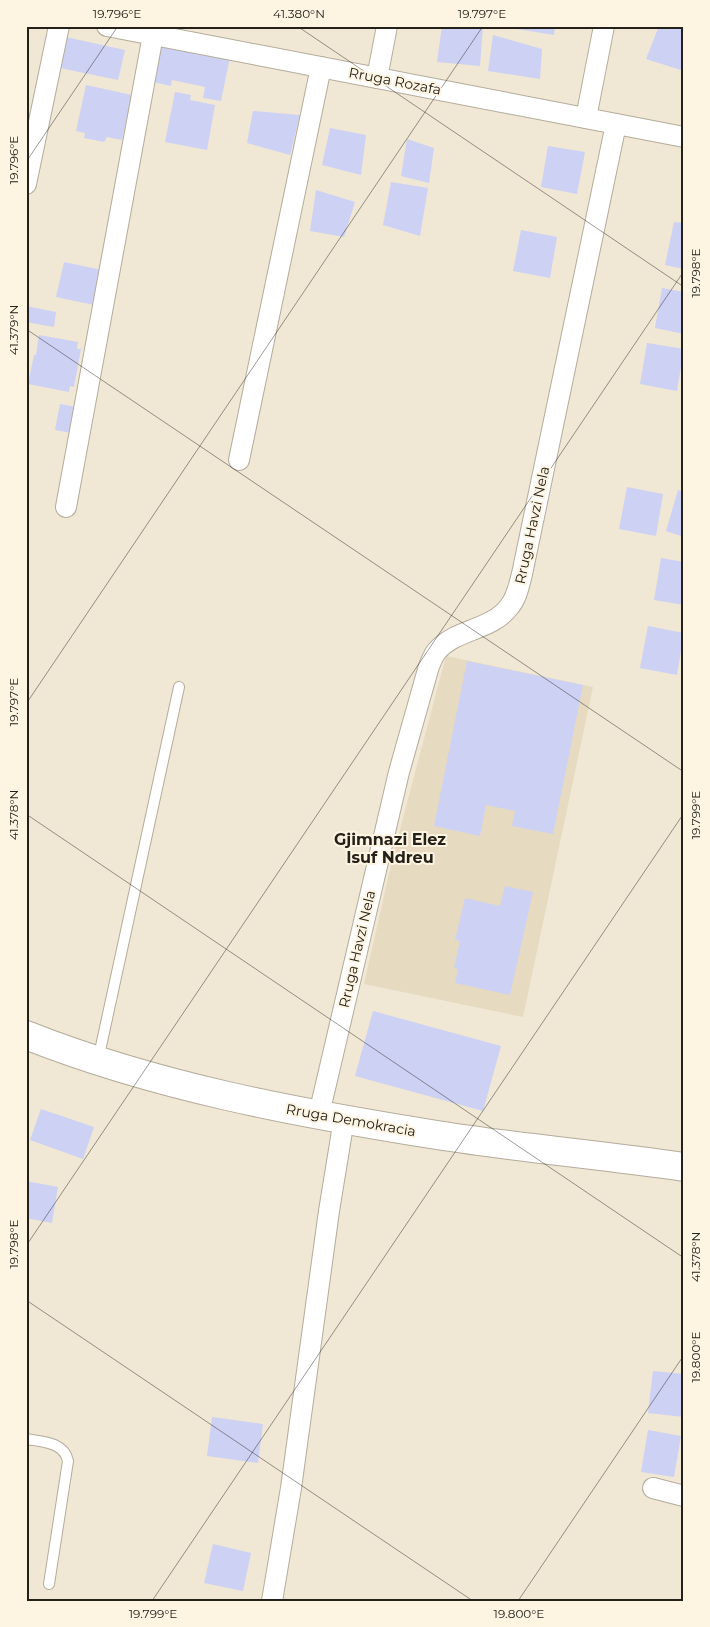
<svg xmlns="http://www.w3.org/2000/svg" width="710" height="1627" viewBox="0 0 710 1627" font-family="Montserrat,sans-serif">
  <rect width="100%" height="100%" fill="#f0e7d5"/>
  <polygon fill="#e6dac1" points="446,656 593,687 523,1017 364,984 394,852"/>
  <g fill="#cdd1f4">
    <polygon points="442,26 483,26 480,66 437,62"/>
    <polygon points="512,26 555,26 554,35 511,28"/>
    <polygon points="659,26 684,26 684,71 646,59"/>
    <polygon points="493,35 542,49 540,79 488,71"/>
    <polygon points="61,36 125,50 118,80 55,67"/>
    <polygon points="157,42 230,57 221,101 203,98 205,87 172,80 171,86 149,81"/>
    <polygon points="86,85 132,95 122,140 107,137 104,142 84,138 85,133 76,131"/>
    <polygon points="175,92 191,95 190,100 215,105 207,150 165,142"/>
    <polygon points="253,111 300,115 290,155 247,143"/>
    <polygon points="330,128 366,135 361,175 322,165"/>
    <polygon points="407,139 434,148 429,183 401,176"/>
    <polygon points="548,146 585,152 577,194 541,187"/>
    <polygon points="391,182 428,188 420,236 383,225"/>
    <polygon points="316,190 355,202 344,237 310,231"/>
    <polygon points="674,222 684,223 684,269 665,265"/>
    <polygon points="521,230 557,237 550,278 513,271"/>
    <polygon points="64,262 102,270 94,305 56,297"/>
    <polygon points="662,288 684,292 684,334 655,328"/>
    <polygon points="26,306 56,312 54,327 26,322"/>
    <polygon points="39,335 78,342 77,349 81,349 74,387 70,386 69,392 28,384 34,355 36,355"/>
    <polygon points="647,343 684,349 677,391 640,384"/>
    <polygon points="60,404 76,407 71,433 55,430"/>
    <polygon points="627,487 663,494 656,536 619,529"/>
    <polygon points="678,490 684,492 684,537 666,531"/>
    <polygon points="661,558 684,562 684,605 654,600"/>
    <polygon points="648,626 684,633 677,675 640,668"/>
    <polygon points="467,661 583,685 553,834 512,826 515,811 486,805 480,836 434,826"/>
    <polygon points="505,886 533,892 510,995 455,983 458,969 454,968 460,941 455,940 465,898 500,906"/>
    <polygon points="373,1011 501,1046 483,1111 355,1076"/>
    <polygon points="41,1109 94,1127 83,1159 30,1140"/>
    <polygon points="26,1181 58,1187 52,1223 26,1218"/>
    <polygon points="653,1371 684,1374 684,1417 648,1413"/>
    <polygon points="212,1417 263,1424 258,1463 207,1456"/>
    <polygon points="648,1430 681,1436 674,1477 641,1472"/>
    <polygon points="213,1544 251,1553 243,1591 204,1583"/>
  </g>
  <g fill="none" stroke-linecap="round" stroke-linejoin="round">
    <g stroke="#b4ac9a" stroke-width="12">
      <g id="lane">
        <polyline points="98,1060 179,687"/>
        <path d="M 26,1439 C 43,1442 64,1442 68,1461 L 49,1584"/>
      </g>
    </g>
    <g stroke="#b4ac9a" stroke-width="22">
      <g id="street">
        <polyline points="107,26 684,137"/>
        <polyline points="377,78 387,26"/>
        <polyline points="586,118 604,26"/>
        <polyline points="26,184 59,26"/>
        <polyline points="239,460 321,67"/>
        <polyline points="66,507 153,35"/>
        <path d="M 319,1114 L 399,772 L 429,666 C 431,662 433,656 436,652 C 454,629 491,631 509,607 C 517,598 519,585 522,574 L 616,124"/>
        <polyline points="653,1488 684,1496"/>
        <polyline points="272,1601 291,1488 329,1211 344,1119"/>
      </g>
    </g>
    <g stroke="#b4ac9a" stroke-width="30">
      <path id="secondary" d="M 26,1035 C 157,1087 298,1113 437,1135 C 519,1148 602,1155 684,1167"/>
    </g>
    <use href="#lane" stroke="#fff" stroke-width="10"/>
    <use href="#street" stroke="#fff" stroke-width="20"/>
    <use href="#secondary" stroke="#fff" stroke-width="28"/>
  </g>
  <path fill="none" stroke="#24211a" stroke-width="1" stroke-opacity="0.45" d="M 297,26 L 684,287M 26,162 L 118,26M 26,329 L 684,772M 26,704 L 483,26M 26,814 L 684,1258M 26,1246 L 684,271M 26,1300 L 473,1601M 152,1601 L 684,813M 518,1601 L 684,1355"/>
  <g text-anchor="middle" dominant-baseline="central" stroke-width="4" stroke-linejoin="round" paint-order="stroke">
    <g font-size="14" fill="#24211a" stroke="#fdf4e2">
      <text transform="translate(395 81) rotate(11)">Rruga Rozafa</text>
      <text transform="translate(532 525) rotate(-78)">Rruga Havzi Nela</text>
      <text transform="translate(357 949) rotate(-77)">Rruga Havzi Nela</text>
      <text transform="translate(351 1120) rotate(10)">Rruga Demokracia</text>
    </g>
    <g font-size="16" font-weight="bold" fill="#24211a" stroke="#fdf4e2">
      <text x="390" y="839">Gjimnazi Elez<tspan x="390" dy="18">Isuf Ndreu</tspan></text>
    </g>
  </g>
  <rect width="710" height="1627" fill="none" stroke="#fdf4e2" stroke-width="55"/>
  <rect x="28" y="28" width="654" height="1572" fill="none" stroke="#24211a" stroke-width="2"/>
  <g font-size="12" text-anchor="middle" fill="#24211a">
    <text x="117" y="18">19.796°E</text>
    <text x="299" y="18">41.380°N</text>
    <text x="482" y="18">19.797°E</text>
    <text transform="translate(14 160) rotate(-90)" y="4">19.796°E</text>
    <text transform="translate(696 273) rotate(-90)" y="4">19.798°E</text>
    <text transform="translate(14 330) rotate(-90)" y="4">41.379°N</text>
    <text transform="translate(14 702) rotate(-90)" y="4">19.797°E</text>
    <text transform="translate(696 815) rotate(-90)" y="4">19.799°E</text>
    <text transform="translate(14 815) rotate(-90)" y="4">41.378°N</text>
    <text transform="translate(14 1244) rotate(-90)" y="4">19.798°E</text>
    <text transform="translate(696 1257) rotate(-90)" y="4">41.378°N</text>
    <text transform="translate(696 1357) rotate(-90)" y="4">19.800°E</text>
    <text x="153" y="1618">19.799°E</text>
    <text x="519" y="1618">19.800°E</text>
  </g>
</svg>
